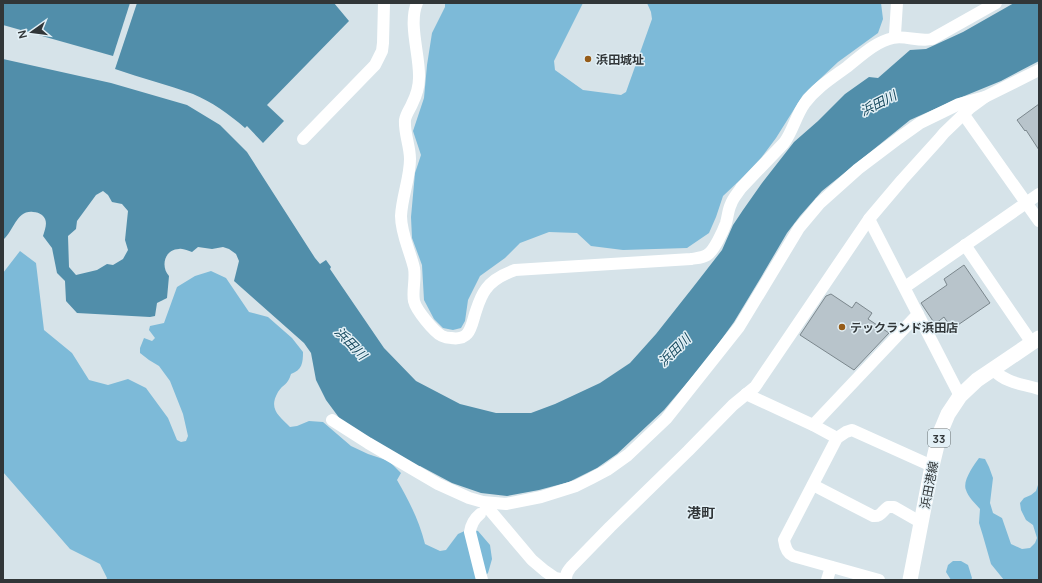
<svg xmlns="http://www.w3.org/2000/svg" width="1042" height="583" viewBox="0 0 1042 583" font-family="Manrope,'Noto Sans JP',sans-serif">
  <rect width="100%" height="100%" fill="#d6e3e9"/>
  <g fill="#7dbad8">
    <polygon points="445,3 583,3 554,61 555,70 583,90 621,95 626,92 652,19 651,12 647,3 881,3 883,19 878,33 838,62 803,95 776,138 761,158 740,180 723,196 716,217 709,233 687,248 623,250 591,246 577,233 549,232 520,243 505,258 480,276 468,300 465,321 461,328 453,330 443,328 434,319 424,300 422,265 412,238 411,217 415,173 421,155 413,131 424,98 427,65 432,33 445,7"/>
    <path d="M 20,251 L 36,263 L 44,330 L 72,353 L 89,380 L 108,385 L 128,379 L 146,388 L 168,418 L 177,440 L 181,442 L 186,441 L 188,436 L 183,414 L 170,381 L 159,366 L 149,360 L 140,353 L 140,348 L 144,338 L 152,341 L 155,338 L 149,330 L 150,326 L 164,323 L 177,287 L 195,276 L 211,271 L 226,278 L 249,312 L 268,317 L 292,338 L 303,352 C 303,363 302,370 291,374 C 288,385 283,384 278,392 C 268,409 279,416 290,427 L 297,426 L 309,421 L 323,422 L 351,446 L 368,454 L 389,461 L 401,473 L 397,480 C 409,501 419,520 425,544 L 440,551 L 446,550 L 458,534 L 469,529 L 478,531 L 490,545 L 492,559 L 488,573 L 481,580 L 106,580 L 107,578 L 100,564 L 70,549 L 3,472 L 3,273 Z"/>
    <path d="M 979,458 L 985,459 L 989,467 L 993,478 L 990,503 L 993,513 L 1002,518 L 1011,544 L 1022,549 L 1030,548 L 1035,543 L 1037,538 L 1033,525 L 1026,520 L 1021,510 L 1020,503 L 1024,498 L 1031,495 L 1036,491 L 1038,485 L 1039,484 L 1039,580 L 1004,580 L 991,564 L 983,536 L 979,523 L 980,509 C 975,503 968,497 966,490 C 962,481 974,465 979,458 Z"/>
    <polygon points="953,561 961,561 968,565 972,578 971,580 951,580 946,572 948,565"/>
  </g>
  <g fill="#518eaa" fill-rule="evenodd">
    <polygon points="3,3 130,3 113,56 3,25"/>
    <path d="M 137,3 L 334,3 L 349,21 L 267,105 L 284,121 L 263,143 L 247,126 L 245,128 C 229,114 212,102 193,94 C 168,85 141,78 115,69 Z"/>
    <path d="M 1014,3 L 1039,3 L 1039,61 L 1001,81 L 957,99 L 910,120 L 822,191 L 800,216 L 787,233 L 760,279 L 734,322 L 708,358 L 664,410 L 617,454 L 597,468 L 569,482 L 539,490 L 507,496 L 481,493 L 452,483 L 420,466 L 417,468 L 343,423 L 326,400 L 316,380 L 311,353 L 304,343 L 234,281 L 239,261 L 236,254 L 229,249 L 223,247 L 212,249 L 198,247 L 192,252 C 188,251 183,248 179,249 C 165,249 160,266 169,276 L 167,298 L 157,303 L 155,316 L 150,317 L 77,313 L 66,301 L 65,281 L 57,273 L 52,248 L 43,236 C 45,229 49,221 42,215 C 39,213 37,212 33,212 C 17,210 14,230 4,239 L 3,238 L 3,59 L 111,83 L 187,105 L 220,125 L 247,152 L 315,258 L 320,264 L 326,260 L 331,267 L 330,269 L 384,348 L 416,381 L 460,404 L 496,413 L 531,413 L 555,404 L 600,383 L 630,363 L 656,334 L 694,286 L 722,250 L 733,225 L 743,210 L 762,183 L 794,142 L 818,121 L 845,94 L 869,77 L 878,78 L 910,50 L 926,49 L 963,32 ZM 103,191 L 108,195 L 112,202 L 122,204 L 128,211 L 125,240 L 128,250 L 123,259 L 113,265 L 107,264 L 97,270 L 76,275 L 69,267 L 68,236 L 76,229 L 77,221 L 96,195 Z"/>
  </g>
  <g fill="#b8c4cb" stroke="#7b878d">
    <polygon points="1039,104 1039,150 1026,130 1025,131 1017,120"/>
    <polygon points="964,265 990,303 952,329 944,317 935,324 921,303 947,285 944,279"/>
    <polygon points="831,294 852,308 856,302 872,313 868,319 889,333 854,370 800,335 826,296"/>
  </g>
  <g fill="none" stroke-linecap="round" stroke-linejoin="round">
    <g stroke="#fff" stroke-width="12">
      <path d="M 417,3 C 408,24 420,55 419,78 C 419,87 416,96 412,104 C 410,109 406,114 405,120 C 404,133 410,146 410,159 C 410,178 402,196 401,216 C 401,234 410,251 414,268 C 416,279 412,291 414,301 C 416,310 434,332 442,336 C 444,337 448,338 451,338 C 470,341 471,327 475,314 C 478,305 480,297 486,289 C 493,279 504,274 515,270 L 691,259 C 696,258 702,258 707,255 C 714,251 723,231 726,223 C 728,216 728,210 731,204 C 733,198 738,193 741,188 L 784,143 C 793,131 796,115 805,103 C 816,88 832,78 847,67 C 861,56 875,42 893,38 C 904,35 919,42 932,39 L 996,3"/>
      <polyline points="896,37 895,34 897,3"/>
      <polyline points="964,115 1039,221"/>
      <polyline points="303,139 375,65 382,51 383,43 384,3"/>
      <polyline points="869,219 960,396"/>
      <polyline points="965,245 1032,343"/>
      <polyline points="905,287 1039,194"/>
      <path d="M 992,369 C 1008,384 1019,383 1039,389"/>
      <polyline points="746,394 813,425 837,438"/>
      <polyline points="332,420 368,443 438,484 469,498 483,502 506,504 541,497 576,486 590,479 607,470 628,455 666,419 739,327 799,228 820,203 858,169 899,138 920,123 959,104 985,97"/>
      <polyline points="813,425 918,314"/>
      <path d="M 813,485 L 873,516 C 881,517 882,511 888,507 L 894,507 L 922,523"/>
      <polyline points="483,502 532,560 545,571 555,578 565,580"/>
      <path d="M 480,514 C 474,519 471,524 470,532 L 482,580"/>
      <path d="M 566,580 C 565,574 568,571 571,567 L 610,527 L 688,451 L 733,405 L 755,387 L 869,219 L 902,180 L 939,139 L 944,133 L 970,108 L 985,97 L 1039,70"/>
      <polyline points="827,580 831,567"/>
      <path d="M 879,580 L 793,556 C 787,553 785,548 784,540 L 837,438 L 846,432 L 852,430 L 932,466"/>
    </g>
    <polyline stroke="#fff" stroke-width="15" points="910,580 932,466 940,433 948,414 960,396 977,380 1039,338"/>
  </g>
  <g fill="#965c19" stroke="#e3f0f6" stroke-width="1.5">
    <circle cx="588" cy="59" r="4"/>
    <circle cx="842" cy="327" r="4"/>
  </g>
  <g text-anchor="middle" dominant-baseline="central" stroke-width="3" stroke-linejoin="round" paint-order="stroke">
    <rect fill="#e3f0f6" stroke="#666e71" stroke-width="1" x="928" y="429" width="22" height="18" rx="3"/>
    <g font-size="11" font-weight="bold" fill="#313638">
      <text x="939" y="438">33</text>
    </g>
    <g font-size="12" font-weight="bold" fill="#313638" stroke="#e3f0f6" text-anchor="start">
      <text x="596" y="59">浜田城址</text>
      <text x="850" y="327">テックランド浜田店</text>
    </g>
    <g font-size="12" fill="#313638" stroke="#e3f0f6">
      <text transform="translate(929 485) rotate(-79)">浜田港線</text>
    </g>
    <g font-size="13" font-style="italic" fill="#14475c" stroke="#e3f0f6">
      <text transform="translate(878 103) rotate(-27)">浜田川</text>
      <text transform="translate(351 343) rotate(46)">浜田川</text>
      <text transform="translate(674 350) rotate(-45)">浜田川</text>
    </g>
    <g font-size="14" font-weight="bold" fill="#313638" stroke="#e3f0f6">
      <text x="701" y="512">港町</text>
    </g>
  </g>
  <rect width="1042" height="583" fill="none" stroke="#313638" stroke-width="8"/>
  <g transform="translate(32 32) rotate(256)" stroke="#e3f0f6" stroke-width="3" paint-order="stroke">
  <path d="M0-3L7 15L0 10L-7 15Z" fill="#313638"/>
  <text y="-6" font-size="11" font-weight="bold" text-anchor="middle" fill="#313638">N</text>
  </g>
</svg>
